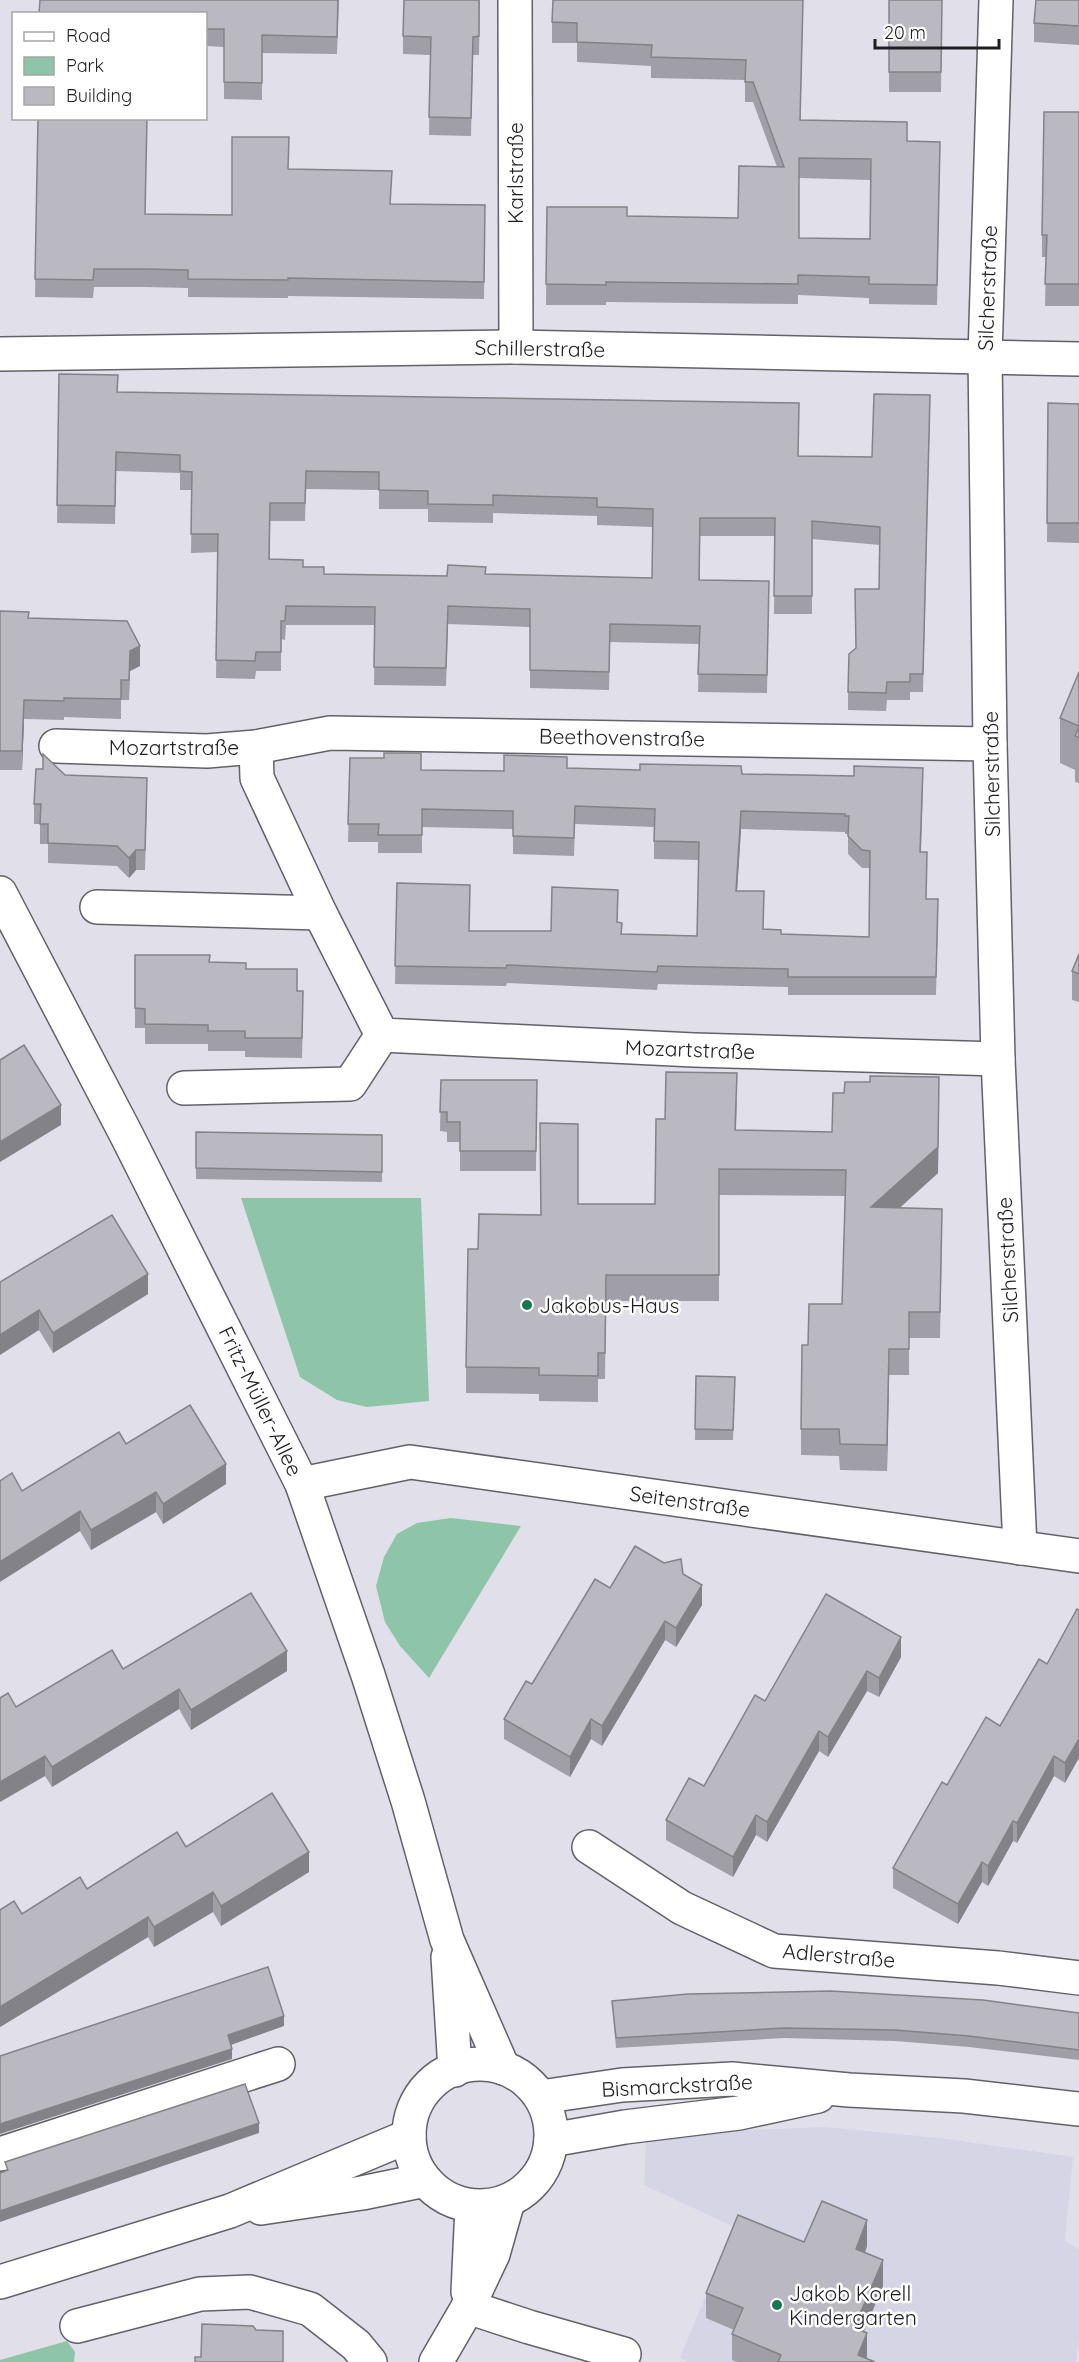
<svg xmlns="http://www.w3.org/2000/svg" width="1079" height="2362" viewBox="0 0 1079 2362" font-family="Quicksand,sans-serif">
  <rect width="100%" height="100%" fill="#e1e0ea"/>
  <polygon fill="#d6d5e6" points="825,2127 940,2138 1073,2157 1065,2241 1079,2250 1079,2340 1076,2362 687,2362 680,2358 734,2227 644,2185 646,2141 720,2131"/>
  <g fill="#8ec4a7">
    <polygon points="241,1198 421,1198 429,1401 367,1407 337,1400 300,1377"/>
    <polygon points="451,1518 521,1526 429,1678 400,1646 385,1622 376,1586 384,1557 397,1534 417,1523"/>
    <polygon points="67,2341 75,2352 74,2362 0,2362 0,2360"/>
  </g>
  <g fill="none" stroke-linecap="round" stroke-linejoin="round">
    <g stroke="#62616a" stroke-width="36">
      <g id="minor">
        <polyline points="515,0 516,347"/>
        <polyline points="996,0 985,356 990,744 998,1059 1020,1548"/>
        <polyline points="0,354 516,347 1079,359"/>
        <polyline points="56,746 207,751 256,747 330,733 990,744"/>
        <polyline points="256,747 257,778 320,913 382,1035 694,1050 998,1059"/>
        <polyline points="0,893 126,1134 302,1484 368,1675 408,1801 447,1940 503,2068"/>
        <polyline points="97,907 320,913"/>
        <polyline points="184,1088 350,1084 382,1035"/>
        <polyline points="302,1484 410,1462 1079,1556"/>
        <polyline points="589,1847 682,1908 774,1951 998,1968 1079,1978"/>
        <polyline points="448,1957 455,2070"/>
        <circle cx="480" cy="2135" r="71"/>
        <polyline points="541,2097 622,2085 732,2079 849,2090 964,2096 1079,2109"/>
        <polyline points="551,2140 625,2127 739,2113 818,2096"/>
        <polyline points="0,2154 278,2064"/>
        <polyline points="261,2208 362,2193 425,2180"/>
        <polyline points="0,2282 230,2211 409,2136"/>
        <polyline points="468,2292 472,2207"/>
        <polyline points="468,2307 529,2327 624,2354"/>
        <polyline points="77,2326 200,2294 250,2292 310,2309 356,2345 370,2362"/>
        <polyline points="436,2362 468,2307 493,2254 508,2201"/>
      </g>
    </g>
    <use href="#minor" stroke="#fff" stroke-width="33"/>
  </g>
  <g fill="#a09fa7" fill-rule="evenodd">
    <polygon points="339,0 337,54 262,53 262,100 224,99 224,47 206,46 206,14"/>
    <polygon points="480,0 479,55 473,55 471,136 429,135 430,55 403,54 403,36"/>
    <path d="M 803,0 L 800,120 L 907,141 L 940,142 L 937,305 L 869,304 L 869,298 L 798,295 L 798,304 L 606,302 L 606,305 L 546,305 L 547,207 L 627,216 L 738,218 L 777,167 L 753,102 L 745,102 L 745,80 L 651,78 L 651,66 L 577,62 L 577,43 L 552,43 L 552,22 ZM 799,178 L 870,180 L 870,239 L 799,238 Z"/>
    <polygon points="889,0 942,0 941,92 889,92"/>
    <polygon points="1079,0 1079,45 1034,42 1034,23"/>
    <polygon points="1079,112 1079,306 1045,306 1046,257 1042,257 1042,235"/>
    <polygon points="38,118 145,214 232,215 289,169 391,204 485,205 484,299 288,296 288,298 188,297 188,288 145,287 94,287 93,298 35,297"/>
    <path d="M 59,374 L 118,392 L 798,456 L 872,457 L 930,413 L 923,692 L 910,692 L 910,700 L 887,700 L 886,711 L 848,710 L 848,692 L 856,648 L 879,589 L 880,545 L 812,539 L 812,614 L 774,614 L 775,536 L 700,536 L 700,580 L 769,581 L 767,693 L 698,692 L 699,644 L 610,642 L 609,690 L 530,688 L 530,627 L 448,624 L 446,686 L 374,685 L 375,625 L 286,625 L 285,640 L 281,639 L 281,671 L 256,671 L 255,679 L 216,678 L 218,552 L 191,553 L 192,490 L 180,490 L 180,473 L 116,471 L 115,524 L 57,523 ZM 306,489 L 379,490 L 379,509 L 428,509 L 428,522 L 493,523 L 493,513 L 597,516 L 597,525 L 653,527 L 652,578 L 486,574 L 447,576 L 324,574 L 303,567 L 270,559 L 270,521 L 305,521 Z"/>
    <polygon points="1048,403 1079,404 1079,543 1047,542"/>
    <polygon points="0,611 29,618 140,666 130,671 129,700 121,700 121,719 64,717 64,720 24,719 22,770 0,770"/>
    <polygon points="1079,672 1079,783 1075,782 1075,770 1060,763 1060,718"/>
    <path d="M 350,758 L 421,770 L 504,771 L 567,768 L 742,774 L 923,786 L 921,852 L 927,870 L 926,899 L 938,917 L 936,995 L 788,995 L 788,987 L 658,984 L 657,990 L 507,983 L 506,986 L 395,984 L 397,883 L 469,931 L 551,931 L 618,907 L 617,922 L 622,934 L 697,936 L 699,860 L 654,859 L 654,827 L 575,824 L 574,856 L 513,854 L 513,829 L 422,827 L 422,853 L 378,853 L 378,842 L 348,842 ZM 741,829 L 845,832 L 845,834 L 848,834 L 848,854 L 862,868 L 870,868 L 869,937 L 781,934 L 763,929 L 737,891 Z"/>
    <polygon points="65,775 147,797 145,870 136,870 129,878 117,866 48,863 48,844 40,844 40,824 34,824 34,804"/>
    <polygon points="1079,954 1079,1002 1072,1000 1072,971"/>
    <polygon points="135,955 210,962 246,969 297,991 303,1011 302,1058 245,1057 245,1051 208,1051 208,1044 145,1044 145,1028 135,1028"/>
    <polygon points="441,1080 537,1080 536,1171 460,1171 460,1142 447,1142 447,1132 440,1131"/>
    <polygon points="737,1100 736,1130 832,1132 939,1104 938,1173 899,1208 942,1235 940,1338 909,1338 909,1375 889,1375 887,1471 840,1470 839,1456 801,1455 801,1429 808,1345 842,1304 845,1196 719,1195 719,1301 606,1301 605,1379 598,1379 598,1402 539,1401 539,1394 466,1393 466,1367 478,1249 541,1215 578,1204 655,1204 665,1119"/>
    <polygon points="196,1132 382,1135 382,1182 196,1179"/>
    <polygon points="0,1282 148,1294 53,1353 39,1330"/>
    <polygon points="696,1376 735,1377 733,1440 695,1440"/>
    <polygon points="126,1444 226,1484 163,1524 156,1512 91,1550 80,1531 22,1491"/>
    <polygon points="683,1574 702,1605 676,1647 665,1640 602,1746 591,1739 570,1777 504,1739 504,1719 610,1588"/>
    <polygon points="1077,1609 1065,1783 1054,1776 1017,1843 1013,1841 988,1886 982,1882 958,1924 893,1888 893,1868 947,1785 1000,1726 1047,1664"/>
    <polygon points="901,1657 879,1697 867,1691 828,1757 819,1751 767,1842 756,1835 733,1877 666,1840 666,1820 704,1786 765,1701"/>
    <polygon points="123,1669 287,1671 191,1730 179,1709 52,1787 45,1776 16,1707"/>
    <polygon points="186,1847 309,1872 221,1926 213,1912 154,1947 148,1937 0,2027 0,1910 22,1914 87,1889"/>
    <polygon points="612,2001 1079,2013 1079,2060 969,2047 895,2041 784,2038 616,2048"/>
    <polygon points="804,2242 867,2246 865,2253 883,2286 864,2332 867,2359 875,2362 737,2362 732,2360 732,2334 734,2330 706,2318 706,2293"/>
  </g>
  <g fill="#828288">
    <polygon points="803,0 800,141 800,120"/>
    <polygon points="140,646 140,666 130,671 129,700 130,651"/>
    <polygon points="24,700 24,719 22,770 22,751"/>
    <polygon points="741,811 741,829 736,908 736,891"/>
    <polygon points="136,850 136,870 129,878 129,858"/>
    <polygon points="939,1077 938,1173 871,1234 871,1207"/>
    <polygon points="61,1105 61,1125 0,1162 0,1142"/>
    <polygon points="148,1274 148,1294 53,1353 53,1333"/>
    <polygon points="39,1310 39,1330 0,1355 0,1335"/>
    <polygon points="889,1349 889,1375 887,1471 887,1445"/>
    <polygon points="226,1464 226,1484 163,1524 163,1504"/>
    <polygon points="156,1492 156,1512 91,1550 91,1530"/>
    <polygon points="80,1511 80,1531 0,1582 0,1562"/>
    <polygon points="702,1585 702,1605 676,1647 676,1628"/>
    <polygon points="665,1621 665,1640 602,1746 602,1726"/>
    <polygon points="901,1637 901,1657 879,1697 879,1678"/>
    <polygon points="287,1651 287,1671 191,1730 191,1710"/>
    <polygon points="867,1671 867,1691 828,1757 828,1737"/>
    <polygon points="179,1689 179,1709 52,1787 52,1767"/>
    <polygon points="591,1719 591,1739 570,1777 570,1757"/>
    <polygon points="819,1731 819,1751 767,1842 767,1822"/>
    <polygon points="1079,1739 1079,1758 1065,1783 1065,1763"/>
    <polygon points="45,1756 45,1776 0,1802 0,1782"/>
    <polygon points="1054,1756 1054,1776 1017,1843 1017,1823"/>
    <polygon points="756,1815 756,1835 733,1877 733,1857"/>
    <polygon points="1013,1821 1013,1841 988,1886 988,1866"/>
    <polygon points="309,1852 309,1872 221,1926 221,1906"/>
    <polygon points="982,1862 982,1882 958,1924 958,1904"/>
    <polygon points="213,1892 213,1912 154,1947 154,1927"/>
    <polygon points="148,1917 148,1937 0,2027 0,2007"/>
    <polygon points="284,2016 284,2026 228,2046 228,2035"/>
    <polygon points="232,2049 232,2059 0,2134 0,2124"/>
    <polygon points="259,2123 259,2133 0,2222 0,2211"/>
    <polygon points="867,2220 867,2246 856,2275 856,2249"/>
    <polygon points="883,2260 883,2286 854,2353 854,2328"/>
    <polygon points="867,2333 867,2359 858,2355"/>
  </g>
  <g fill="#bab9c2" stroke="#828288" stroke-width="1.5" fill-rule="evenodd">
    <polygon points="40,0 338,0 337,37 262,35 262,83 224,82 224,29 206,29 206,14 39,14"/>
    <polygon points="404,0 479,0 479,36 473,37 471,118 429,117 431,37 403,36"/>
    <path d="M 553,0 L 803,0 L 800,120 L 907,122 L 907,141 L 940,142 L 937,285 L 869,284 L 869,277 L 798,275 L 798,284 L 606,282 L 606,285 L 546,284 L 547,207 L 627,207 L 627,216 L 738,218 L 739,166 L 784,167 L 753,82 L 745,82 L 746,60 L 651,57 L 652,45 L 577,42 L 577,23 L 552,22 ZM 799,158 L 871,159 L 870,239 L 799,238 Z"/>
    <polygon points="889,0 942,0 941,72 889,72"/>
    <polygon points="1036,0 1079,0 1079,26 1034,23"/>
    <polygon points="1044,112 1079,112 1079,284 1045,284 1047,235 1042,235"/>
    <polygon points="38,118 147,118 145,214 232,215 232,137 289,137 288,169 392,171 390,204 485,205 484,282 288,278 288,280 188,279 188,270 145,269 94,269 93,280 35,279"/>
    <path d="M 59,374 L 118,375 L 117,392 L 799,403 L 798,456 L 872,457 L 874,394 L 930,395 L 923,674 L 910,674 L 910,682 L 887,682 L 886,693 L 848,692 L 849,654 L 856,648 L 855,589 L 879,589 L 880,527 L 812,521 L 812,596 L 774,596 L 775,518 L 700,518 L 699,580 L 769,581 L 767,675 L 698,674 L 700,626 L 610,624 L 609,672 L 530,670 L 530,609 L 448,606 L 446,668 L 374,667 L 375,607 L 286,606 L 285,621 L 281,621 L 281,652 L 256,652 L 255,661 L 216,660 L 218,534 L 191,534 L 192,472 L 180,471 L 180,455 L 116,452 L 115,506 L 57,505 ZM 306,471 L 379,472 L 379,490 L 428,491 L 428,504 L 493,505 L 493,495 L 597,498 L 597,507 L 653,509 L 652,578 L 485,574 L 486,567 L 448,565 L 447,576 L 324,574 L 324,567 L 303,567 L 303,560 L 269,559 L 270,503 L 305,503 Z"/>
    <polygon points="1048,403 1079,404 1079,523 1047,523"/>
    <polygon points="0,611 29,612 28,618 127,621 140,646 130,651 129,680 121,680 121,699 64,698 64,701 24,700 22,751 0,751"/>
    <polygon points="1079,672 1079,726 1060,718"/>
    <polygon points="1079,727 1079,738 1075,736"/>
    <path d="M 384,753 L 421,753 L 421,770 L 504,771 L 504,755 L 567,757 L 567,768 L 640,770 L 640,764 L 741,766 L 742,774 L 854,776 L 854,766 L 923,768 L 920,852 L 927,852 L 926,899 L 938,899 L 936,977 L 788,977 L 788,969 L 658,966 L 657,972 L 507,965 L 506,968 L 395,966 L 397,883 L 470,885 L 469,931 L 551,931 L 552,887 L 618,890 L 617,922 L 622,923 L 621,934 L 697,936 L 699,842 L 654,841 L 655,809 L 575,806 L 574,838 L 513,836 L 513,811 L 422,809 L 422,835 L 378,835 L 379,824 L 348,824 L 350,758 L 384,758 ZM 741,811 L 845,814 L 845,816 L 849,816 L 848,836 L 862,850 L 870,851 L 869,937 L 781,934 L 781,930 L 763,929 L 764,891 L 736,891 Z"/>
    <polygon points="43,754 65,775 147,778 145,850 136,850 129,858 117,846 48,843 48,824 40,824 41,804 34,804 36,769 43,769"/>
    <polygon points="1079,954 1079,974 1072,971"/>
    <polygon points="135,955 210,955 209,962 246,963 246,969 297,969 297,991 303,991 302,1038 245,1038 245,1031 208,1031 208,1025 145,1024 145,1009 135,1008"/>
    <polygon points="24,1045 61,1105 0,1142 0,1060"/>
    <polygon points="666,1072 737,1073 735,1130 832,1132 833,1093 844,1093 845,1082 870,1082 870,1076 939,1077 938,1147 871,1207 942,1209 940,1312 909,1312 909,1349 889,1349 887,1445 840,1444 839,1429 801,1429 802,1345 808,1345 809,1304 842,1304 846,1170 719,1169 719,1275 606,1275 605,1353 598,1353 598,1376 539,1375 539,1368 466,1367 468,1249 478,1249 479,1214 541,1215 540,1123 578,1124 578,1204 655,1204 656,1119 665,1119"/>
    <polygon points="441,1080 537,1080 536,1151 460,1151 460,1122 447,1122 447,1112 440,1112"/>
    <polygon points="196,1132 382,1135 382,1172 196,1168"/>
    <polygon points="112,1215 148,1274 53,1333 39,1310 0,1335 0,1282"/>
    <polygon points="696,1376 735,1377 733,1430 695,1429"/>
    <polygon points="190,1405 226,1464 163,1504 156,1492 91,1530 80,1511 0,1562 0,1481 12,1473 22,1491 119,1432 126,1444"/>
    <polygon points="635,1546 664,1563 681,1559 683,1574 702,1585 676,1628 665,1621 602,1726 591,1719 570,1757 504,1719 526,1681 532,1684 595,1579 610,1588"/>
    <polygon points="251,1593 287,1651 191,1710 179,1689 52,1767 45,1756 0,1782 0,1698 8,1693 16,1707 112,1650 123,1669"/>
    <polygon points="826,1594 901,1637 879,1678 867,1671 828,1737 819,1731 767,1822 756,1815 733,1857 666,1820 689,1778 704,1786 755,1695 765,1701"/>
    <polygon points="1077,1609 1079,1610 1079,1739 1065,1763 1054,1756 1017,1823 1013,1821 988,1866 982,1862 958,1904 893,1868 942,1782 947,1785 986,1717 1000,1726 1039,1659 1047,1664"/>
    <polygon points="272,1793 309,1852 221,1906 213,1892 154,1927 148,1917 0,2007 0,1910 14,1901 22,1914 80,1877 87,1889 177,1832 186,1847"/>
    <polygon points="268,1967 284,2016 228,2035 232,2049 0,2124 0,2056"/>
    <polygon points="831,1991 983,2000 1079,2013 1079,2050 969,2036 895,2030 784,2028 616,2038 612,2001 688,1994"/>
    <polygon points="245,2084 259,2123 0,2211 0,2173 8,2170 5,2162"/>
    <polygon points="822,2201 867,2220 856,2249 883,2260 854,2328 867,2333 858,2355 875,2362 778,2362 781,2355 732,2334 743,2308 706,2293 738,2215 804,2242"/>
    <polygon points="202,2324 253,2326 256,2330 283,2331 283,2362 195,2362 195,2357 201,2357"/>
  </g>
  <g fill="#147850" stroke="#fff" stroke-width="2">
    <circle cx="527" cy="1305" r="6"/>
    <circle cx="777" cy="2305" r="6"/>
  </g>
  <g text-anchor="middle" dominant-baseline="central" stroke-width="5" stroke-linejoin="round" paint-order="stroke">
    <g font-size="21" fill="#1f1e22" stroke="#fff">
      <text transform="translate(515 173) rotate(-90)">Karlstraße</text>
      <text transform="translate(987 288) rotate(-88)">Silcherstraße</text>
      <text transform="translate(540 348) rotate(1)">Schillerstraße</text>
      <text transform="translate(622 737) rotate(1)">Beethovenstraße</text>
      <text x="174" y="747">Mozartstraße</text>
      <text transform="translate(991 774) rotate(-91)">Silcherstraße</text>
      <text transform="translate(690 1049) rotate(2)">Mozartstraße</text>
      <text transform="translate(1007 1260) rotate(-93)">Silcherstraße</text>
      <text transform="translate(261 1401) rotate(64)">Fritz-Müller-Allee</text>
      <text transform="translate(690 1501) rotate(8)">Seitenstraße</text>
      <text transform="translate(839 1955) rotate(5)">Adlerstraße</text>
      <text transform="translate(677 2085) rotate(-3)">Bismarckstraße</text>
    </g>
    <g font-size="21" fill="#1f1e22" stroke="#fff" text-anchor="start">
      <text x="539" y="1305">Jakobus-Haus</text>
      <text x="789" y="2293">Jakob Korell<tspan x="789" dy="24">Kindergarten</tspan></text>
    </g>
  </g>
  <rect x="12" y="12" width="195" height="108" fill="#ffffff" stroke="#a5a5a7" stroke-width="1.5"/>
  <rect x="24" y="32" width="30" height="9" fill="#ffffff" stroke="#a5a5a7" stroke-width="1.5"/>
  <text x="66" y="42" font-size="18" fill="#1f1e22">Road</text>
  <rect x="24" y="57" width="30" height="18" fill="#8ec4a7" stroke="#a5a5a7" stroke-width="1.5"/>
  <text x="66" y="72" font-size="18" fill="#1f1e22">Park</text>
  <rect x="24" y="87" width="30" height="18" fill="#bab9c2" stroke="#a5a5a7" stroke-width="1.5"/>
  <text x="66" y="102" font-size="18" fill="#1f1e22">Building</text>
  <path d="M875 39v9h124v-9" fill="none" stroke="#1f1e22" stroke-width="3"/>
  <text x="884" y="39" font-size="18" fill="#1f1e22" stroke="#ffffff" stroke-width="4.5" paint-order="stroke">20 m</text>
</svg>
